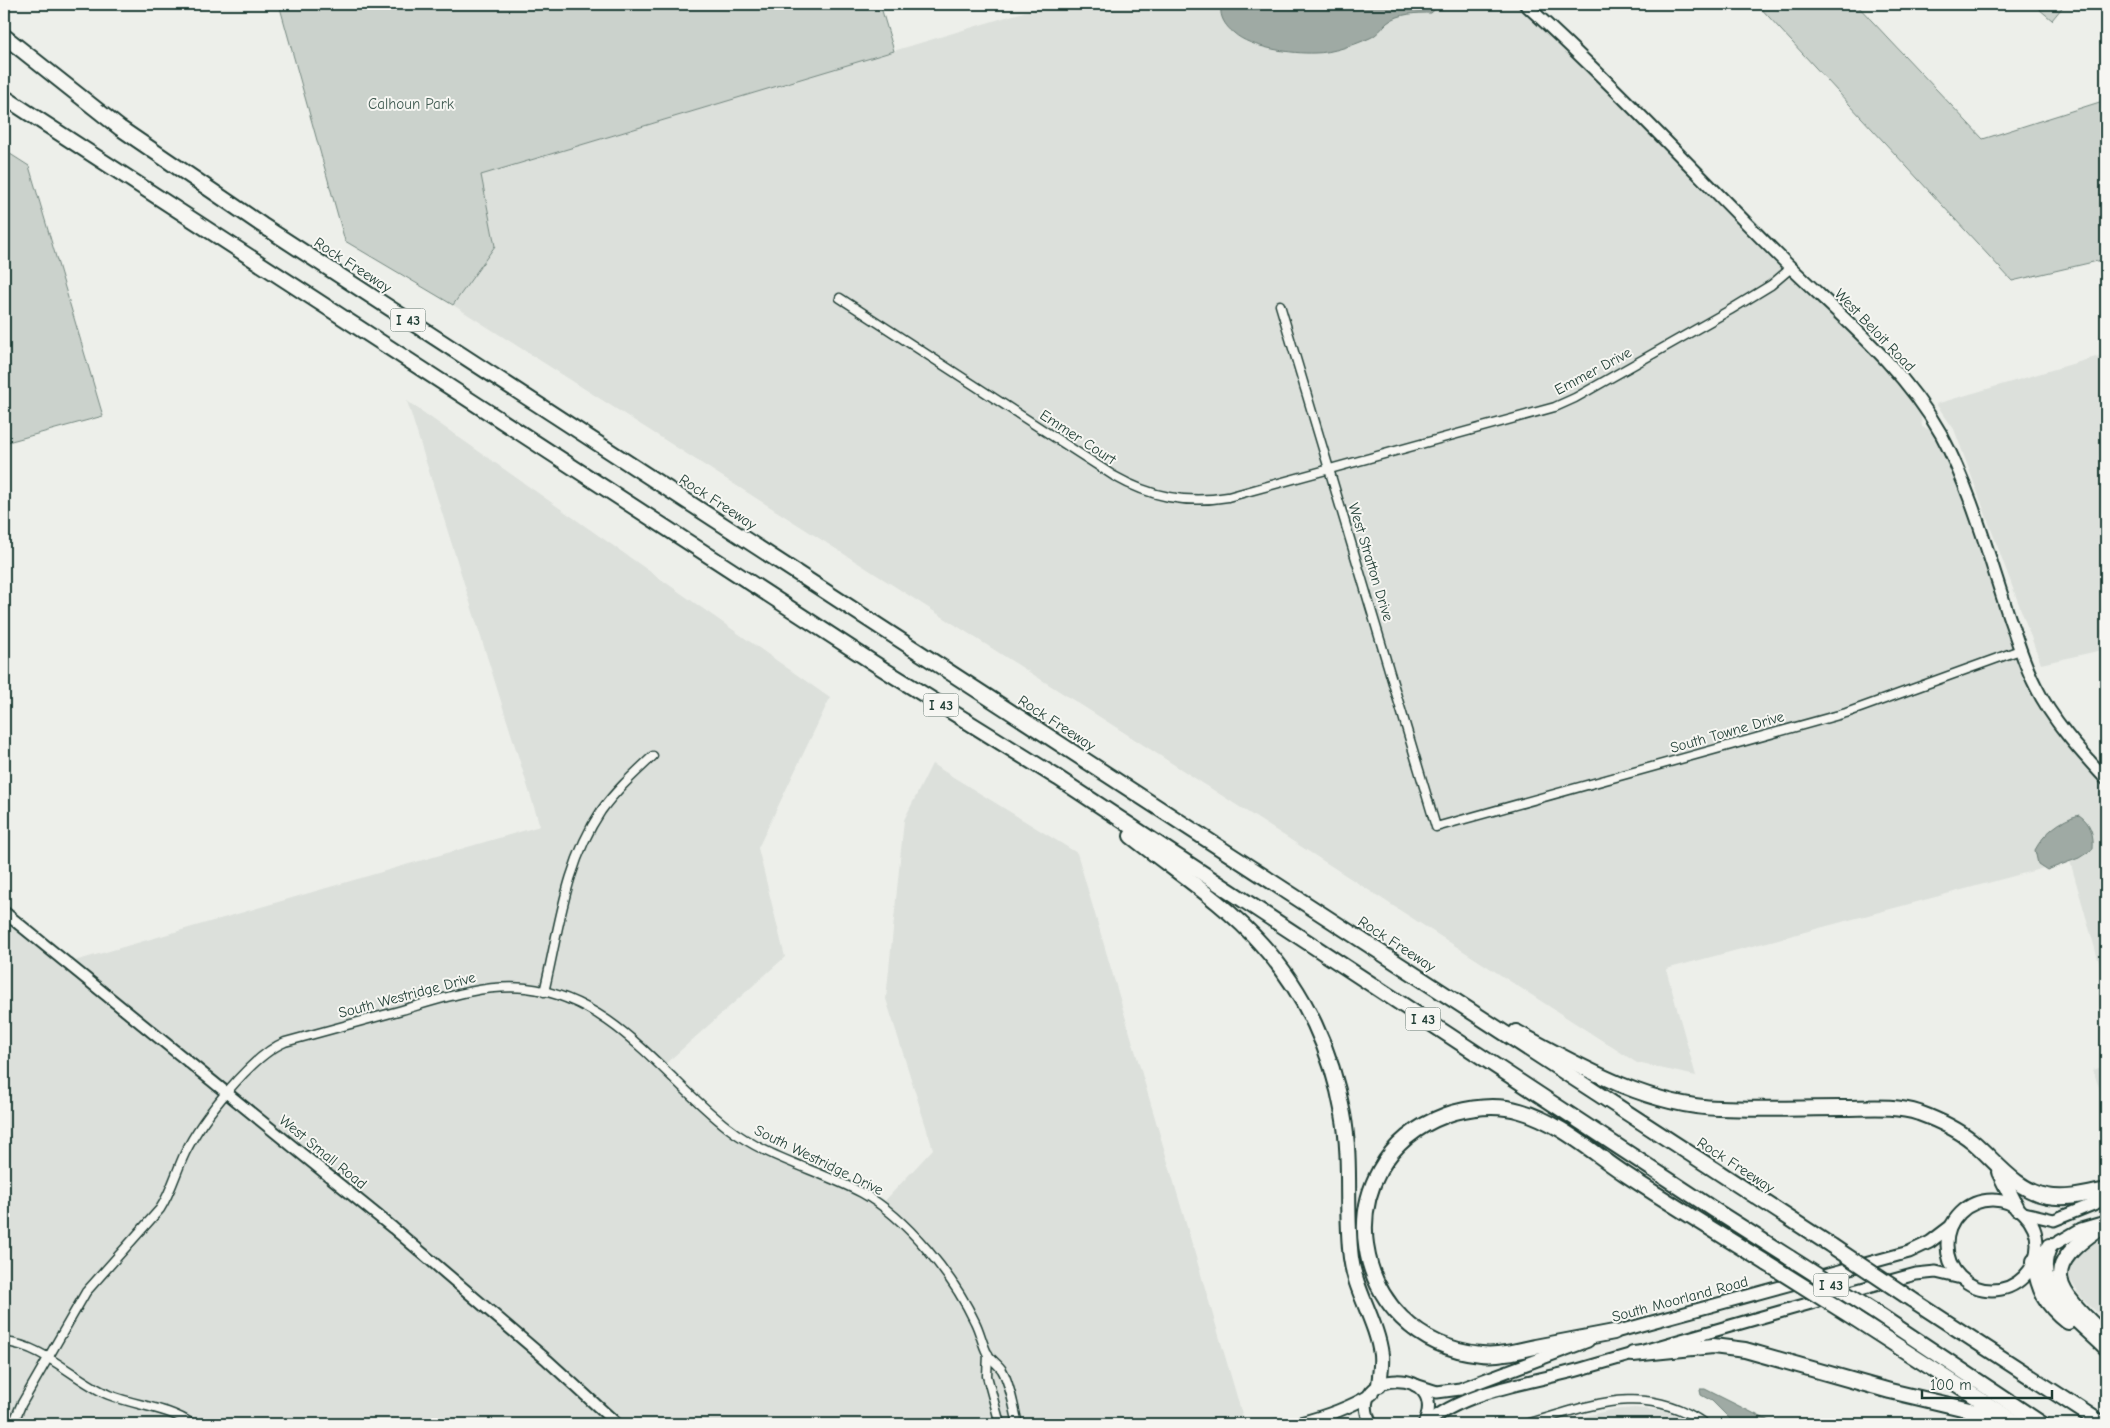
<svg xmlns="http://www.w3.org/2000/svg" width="2110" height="1428" viewBox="0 0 2110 1428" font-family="'Comic Neue',sans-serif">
  <rect width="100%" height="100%" fill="#edefea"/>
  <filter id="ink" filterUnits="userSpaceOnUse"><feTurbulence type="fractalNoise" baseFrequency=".02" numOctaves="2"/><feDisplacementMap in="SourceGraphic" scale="10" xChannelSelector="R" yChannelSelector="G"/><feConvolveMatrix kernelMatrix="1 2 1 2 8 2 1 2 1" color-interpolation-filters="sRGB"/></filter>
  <g filter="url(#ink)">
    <g fill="#dce0db">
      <polygon points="1050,4 1525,4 1919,400 1922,427 1940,433 2036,687 2106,779 2106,987 2070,861 1666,969 1696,1076 1637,1063 1114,726 453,305 495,246 481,175"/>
      <polygon points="2106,354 2106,649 2041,664 1954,429 1936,404"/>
      <polygon points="407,401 830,698 758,848 785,957 662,1067 729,1128 881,1205 933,1149 886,999 904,820 932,764 1077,853 1245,1424 4,1424 4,912 68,963 540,826"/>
      <polygon points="2106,1066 2106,1108 2093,1070"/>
      <polygon points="2106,1224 2106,1321 2081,1297 2071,1281 2062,1280 2062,1262"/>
      <polygon points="1635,1408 1666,1411 1694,1424 1554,1424 1611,1410"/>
    </g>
    <g fill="#cbd2cc" stroke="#758880">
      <polygon points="279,4 880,4 894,51 481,175 495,246 453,305 345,241"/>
      <polygon points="1757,4 1856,4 1983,139 2106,100 2106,259 2012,281"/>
      <polygon points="2033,4 2065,4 2052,20"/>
      <polygon points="4,150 29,166 103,416 4,443"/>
    </g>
    <g fill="#9faaa4" stroke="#6c7e77">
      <path d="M 1222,4 L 1441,4 L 1431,13 C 1417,13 1399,13 1387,23 C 1382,28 1377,35 1370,38 C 1354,45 1332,53 1315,53 C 1293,54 1250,48 1234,33 C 1225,26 1218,15 1222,4 Z"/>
      <path d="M 2079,815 C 2091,823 2094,835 2093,849 L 2079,858 L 2047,870 L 2038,864 L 2035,850 C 2044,833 2060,820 2079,815 Z"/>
      <polygon points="1700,1389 1705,1389 1775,1424 1735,1424 1712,1401 1701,1395"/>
    </g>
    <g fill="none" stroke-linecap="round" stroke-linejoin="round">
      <g stroke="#1f3d34" stroke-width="11">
        <g id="minor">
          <path d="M 840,298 L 1114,476 C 1151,497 1186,504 1228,497 L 1555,407 L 1575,398 L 1730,310 L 1771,285 L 1791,268"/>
          <polyline points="1280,305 1436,827 1846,713 2020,650"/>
          <path d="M 544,992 C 559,930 565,865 601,811 C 616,790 635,773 653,756"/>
          <path d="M 4,1342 C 44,1345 74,1380 109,1395 C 137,1406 167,1407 192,1424"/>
          <polyline points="988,1354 987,1376 1000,1424"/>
          <path d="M 13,1424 L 21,1405 L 86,1292 L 160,1209 C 171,1192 176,1172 185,1153 C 201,1120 251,1056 285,1042 C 324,1031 363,1021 402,1010 C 443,998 483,984 526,988 C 614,998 663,1077 727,1127 C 768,1159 817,1169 862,1193 C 906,1217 954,1277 975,1322 C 980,1332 982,1343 987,1353 C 990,1359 998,1364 1002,1370 C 1010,1383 1014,1409 1018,1424"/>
          <path d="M 1526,1424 C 1590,1406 1645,1381 1705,1424"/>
        </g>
      </g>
      <g stroke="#1f3d34" stroke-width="14">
        <polyline id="tertiary" points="4,912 393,1228 547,1360 617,1424"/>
      </g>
      <g stroke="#1f3d34" stroke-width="15">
        <g id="secondary">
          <path d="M 1525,4 C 1613,84 1694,171 1778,255 C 1835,312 1901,363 1941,434 C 1972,492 1989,558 2010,620 C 2018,642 2024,664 2035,685 C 2052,720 2080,751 2106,779"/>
          <circle cx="1992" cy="1245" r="45"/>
          <polyline points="2024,1213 2054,1220 2106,1199"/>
          <polyline points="2043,1251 2081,1229 2105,1222"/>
          <polyline points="1608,1334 1909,1252 1930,1242 1951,1226"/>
          <polyline points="1415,1385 1437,1392 1460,1389 1588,1341"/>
          <path d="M 1296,1424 C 1324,1417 1348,1409 1372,1394"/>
          <path d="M 1371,1424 C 1343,1367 1451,1366 1424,1424"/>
          <path d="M 1426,1424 C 1466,1390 1531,1383 1581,1369 C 1693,1337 1804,1304 1916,1274 L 1936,1272 L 1961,1278"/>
        </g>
      </g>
      <g stroke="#1f3d34" stroke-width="18">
        <g id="motorway">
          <polyline points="4,36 120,128 262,225 1832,1246"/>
          <polyline points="4,97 883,669 1058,778 1716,1211 1790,1258"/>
          <path d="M 1131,836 C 1175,871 1225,903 1262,945 C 1305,992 1332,1052 1343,1114 C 1352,1161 1345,1210 1351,1258 C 1355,1291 1377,1322 1381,1355 C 1382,1365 1380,1375 1379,1385"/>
          <path d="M 1516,1032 C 1577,1065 1647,1106 1719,1108 C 1760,1110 1802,1108 1843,1108 C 1868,1108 1895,1105 1919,1113 C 1938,1120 1956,1128 1972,1141 C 1995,1160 2015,1190 2047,1196 C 2066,1200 2087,1194 2106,1190"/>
          <polyline points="1999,1172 2017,1208"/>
          <path d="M 2106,1224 C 2036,1269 2054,1287 2106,1337"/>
          <path d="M 2050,1246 C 2028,1288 2081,1322 2106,1348"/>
          <path d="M 2034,1261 C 2038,1290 2045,1304 2068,1322"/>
          <polyline points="1911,1299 2103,1424"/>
          <polyline points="1873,1311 2042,1424"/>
          <polyline points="1854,1318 2018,1424"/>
          <path d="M 1614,1332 C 1588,1337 1562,1342 1535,1347 C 1518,1351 1498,1356 1481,1354 C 1348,1341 1320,1162 1446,1115 C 1469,1107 1497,1104 1520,1111 C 1559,1122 1592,1152 1625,1174 C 1672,1205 1720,1234 1768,1264"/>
          <polyline points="1633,1354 1713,1346 1745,1350 1890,1391 1983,1413 2007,1424"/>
        </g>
      </g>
      <use href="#minor" stroke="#f6f6f2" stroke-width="8"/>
      <use href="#tertiary" stroke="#f6f6f2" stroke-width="10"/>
      <use href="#secondary" stroke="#f6f6f2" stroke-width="11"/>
      <use href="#motorway" stroke="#f6f6f2" stroke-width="14"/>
      <g stroke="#1f3d34" stroke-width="18" stroke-linecap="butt">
        <g id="motorway-bridge">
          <polyline points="1832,1246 1911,1299"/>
          <polyline points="1790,1258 1873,1311"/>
          <polyline points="1768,1264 1854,1318"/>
        </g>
      </g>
      <use href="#motorway-bridge" stroke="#f6f6f2" stroke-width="14"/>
    </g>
  </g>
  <g text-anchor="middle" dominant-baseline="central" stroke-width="4" stroke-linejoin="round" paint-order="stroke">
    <g fill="#f6f6f2" stroke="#60746d" stroke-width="1">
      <rect x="390.5" y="308.5" width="35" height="23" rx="4"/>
      <rect x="923.5" y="693.5" width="35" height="23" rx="4"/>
      <rect x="1405.5" y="1007.5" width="35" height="23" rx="4"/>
      <rect x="1813.5" y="1273.5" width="35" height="23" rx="4"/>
    </g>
    <g font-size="14" font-weight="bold" fill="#1f3d34">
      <text x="408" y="320">I 43</text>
      <text x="941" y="705">I 43</text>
      <text x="1423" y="1019">I 43</text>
      <text x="1831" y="1285">I 43</text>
    </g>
    <g font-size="15" fill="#415b52" stroke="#f6f6f2">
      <text x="411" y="104">Calhoun Park</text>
    </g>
    <g font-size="15" fill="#1f3d34" stroke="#f6f6f2">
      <text transform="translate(353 265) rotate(33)">Rock Freeway</text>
      <text transform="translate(1875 330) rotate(46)">West Beloit Road</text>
      <text transform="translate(1593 371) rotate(-28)">Emmer Drive</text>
      <text transform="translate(1078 437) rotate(33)">Emmer Court</text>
      <text transform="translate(718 502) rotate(33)">Rock Freeway</text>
      <text transform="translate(1371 562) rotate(73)">West Stratton Drive</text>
      <text transform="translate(1057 723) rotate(33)">Rock Freeway</text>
      <text transform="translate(1727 732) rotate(-16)">South Towne Drive</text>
      <text transform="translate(1397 944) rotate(33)">Rock Freeway</text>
      <text transform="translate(407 995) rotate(-15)">South Westridge Drive</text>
      <text transform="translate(323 1152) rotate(39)">West Small Road</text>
      <text transform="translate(819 1160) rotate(26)">South Westridge Drive</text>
      <text transform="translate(1736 1165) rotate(33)">Rock Freeway</text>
      <text transform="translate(1680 1299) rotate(-15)">South Moorland Road</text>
    </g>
  </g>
  <rect width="2110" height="1428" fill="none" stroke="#f6f6f2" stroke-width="20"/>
  <rect x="10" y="10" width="2090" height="1408" fill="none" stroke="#1f3d34" stroke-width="2" filter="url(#ink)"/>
  <path d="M1922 1390v8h130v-8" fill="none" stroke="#1f3d34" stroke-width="2.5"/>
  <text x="1930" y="1390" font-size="15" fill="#1f3d34" stroke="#f6f6f2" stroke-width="4" paint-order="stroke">100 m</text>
</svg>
